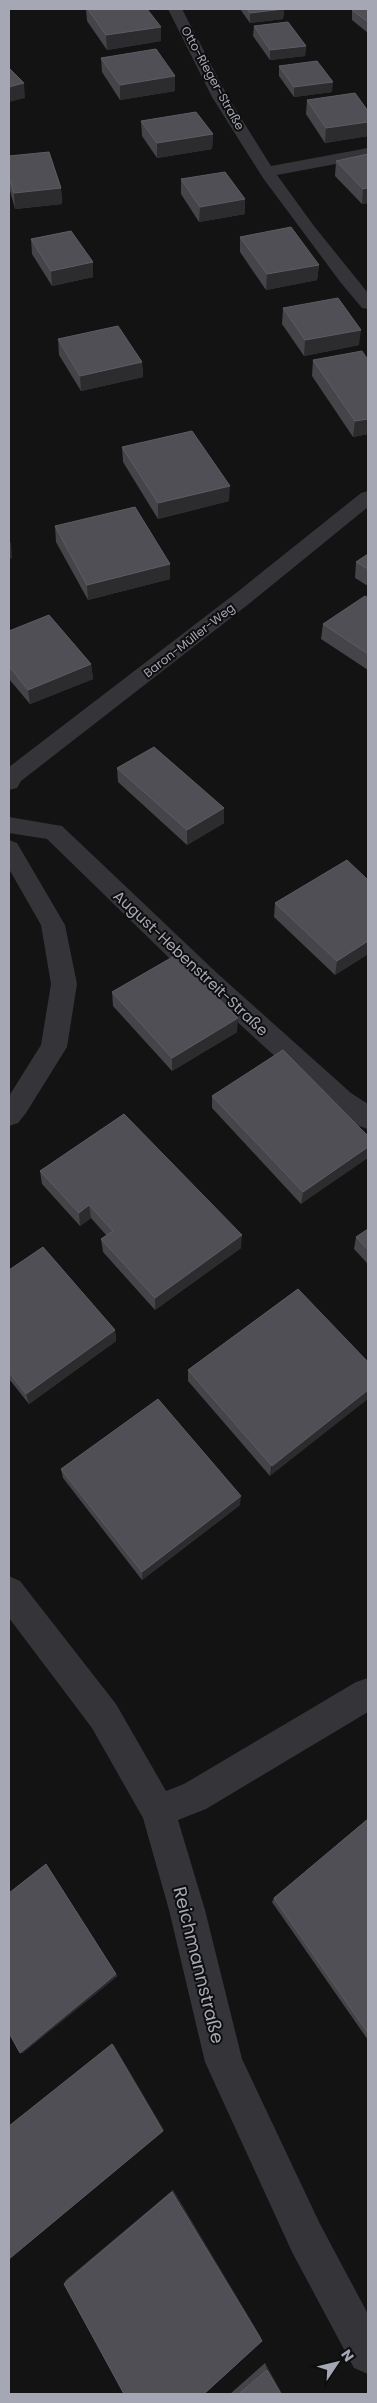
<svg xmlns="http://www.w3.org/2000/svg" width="377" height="2403" viewBox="0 0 377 2403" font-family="Poppins,sans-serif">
  <rect width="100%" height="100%" fill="#131314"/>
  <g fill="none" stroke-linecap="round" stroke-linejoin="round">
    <g fill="#343439" fill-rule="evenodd">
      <polygon points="168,9 182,9 228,97 271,166 368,148 368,158 277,175 314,226 368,293 368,309 362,308 341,283 263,178 212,97"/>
      <polygon points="368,491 368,507 250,603 21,781 17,788 9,790 9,767 236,593 361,493"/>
      <polygon points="9,817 62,826 218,974 351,1093 368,1104 368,1129 359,1126 333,1109 200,988 47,839 9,833"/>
      <polygon points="9,840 17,843 65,925 77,984 67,1047 26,1113 18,1123 9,1126 9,1096 41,1045 51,984 41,925 9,869"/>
      <polygon points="9,1576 20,1581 116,1704 166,1791 184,1784 356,1682 368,1678 368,1712 206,1809 178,1820 205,1910 242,2059 320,2224 368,2314 368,2374 354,2368 292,2252 205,2062 169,1910 143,1818 92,1728 9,1618"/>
    </g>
  </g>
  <g fill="#444449">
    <polygon points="86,9 147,9 161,41 107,50 87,21"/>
    <polygon points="240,9 284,9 283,19 250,23"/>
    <polygon points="368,9 368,33 352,20 352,10"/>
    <polygon points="254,26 306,46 305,56 270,60 253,36"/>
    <polygon points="101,58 175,91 120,100 102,72"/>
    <polygon points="279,66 332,92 294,97 279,76"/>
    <polygon points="307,100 368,111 368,136 325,143 306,114"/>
    <polygon points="141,121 213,134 212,149 157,158 142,136"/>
    <polygon points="368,154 368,203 362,204 335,176 336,161"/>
    <polygon points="9,156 61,188 62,204 15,209 9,187"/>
    <polygon points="181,179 245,214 199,222 181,194"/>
    <polygon points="240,237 319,265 317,280 266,290 240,252"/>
    <polygon points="31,239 93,262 93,277 52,286 32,254"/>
    <polygon points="283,308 359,345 304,356 282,324"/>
    <polygon points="58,339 142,362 143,377 81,391 59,355"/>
    <polygon points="313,360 368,360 368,434 353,437 312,376"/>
    <polygon points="122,447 229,501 158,519 123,462"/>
    <polygon points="55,526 170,579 88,600 56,542"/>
    <polygon points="368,554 368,586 355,578 356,562"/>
    <polygon points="368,598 368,670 321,639 323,624"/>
    <polygon points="9,631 91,664 93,679 30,704 9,679"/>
    <polygon points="117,768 224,823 187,845 118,782"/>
    <polygon points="368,880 368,954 335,975 274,917 275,903"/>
    <polygon points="112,992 237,1032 172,1071 113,1006"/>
    <polygon points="212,1096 368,1136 301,1204 212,1108"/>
    <polygon points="40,1171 241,1248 155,1310 103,1252 101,1239 107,1236 91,1218 80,1226 42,1184"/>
    <polygon points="368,1229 368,1264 354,1249 356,1237"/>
    <polygon points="9,1270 115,1330 116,1341 29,1404 9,1379"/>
    <polygon points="298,1289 270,1476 188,1381 188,1370"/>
    <polygon points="61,1469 240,1505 142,1580 63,1478"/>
    <polygon points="368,1819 368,2040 272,1902 274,1898"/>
    <polygon points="173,2190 260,2336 262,2341 64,2284 66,2280"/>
    <polygon points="265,2363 282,2394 230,2394"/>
  </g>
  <g fill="#2c2c2f">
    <polygon points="284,9 283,19 250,23 250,13"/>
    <polygon points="161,27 161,41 107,50 106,35"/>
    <polygon points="306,46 305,56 270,60 270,50"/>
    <polygon points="175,76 175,91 120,100 120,85"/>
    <polygon points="333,82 332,92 294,97 294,87"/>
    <polygon points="24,83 25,98 9,102 9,87"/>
    <polygon points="368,122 368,136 325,143 326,128"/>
    <polygon points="213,134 212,149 157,158 157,143"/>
    <polygon points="61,188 62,204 15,209 14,193"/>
    <polygon points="368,188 368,203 362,204 363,189"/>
    <polygon points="245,199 245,214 199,222 200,207"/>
    <polygon points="93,262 93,277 52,286 51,271"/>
    <polygon points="319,265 317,280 266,290 267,274"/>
    <polygon points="361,330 359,345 304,356 305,340"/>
    <polygon points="142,362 143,377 81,391 80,376"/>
    <polygon points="9,371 10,386 9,387"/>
    <polygon points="368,419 368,434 353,437 355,421"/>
    <polygon points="230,486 229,501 158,519 158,503"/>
    <polygon points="11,542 12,558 9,559 9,543"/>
    <polygon points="170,564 170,579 88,600 87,585"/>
    <polygon points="91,664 93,679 30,704 28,690"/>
    <polygon points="224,808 224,823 187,845 187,830"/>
    <polygon points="368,941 368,954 335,975 337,961"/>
    <polygon points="238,1018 237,1032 172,1071 172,1058"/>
    <polygon points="368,1147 368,1158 301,1204 303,1192"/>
    <polygon points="89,1205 91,1218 80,1226 79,1213"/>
    <polygon points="242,1235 241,1248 155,1310 155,1298"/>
    <polygon points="115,1330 116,1341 29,1404 26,1394"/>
    <polygon points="368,1390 368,1399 270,1476 272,1466"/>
    <polygon points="241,1496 240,1505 142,1580 142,1572"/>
    <polygon points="116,1974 118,1976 23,2053 20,2053"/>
    <polygon points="112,2044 114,2045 164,2130 163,2131"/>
    <polygon points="173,2190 260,2336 262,2341 172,2192"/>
    <polygon points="265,2363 282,2394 281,2394 267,2370"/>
  </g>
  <g fill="#4f4f55" stroke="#5c5d64">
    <polygon points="88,9 147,9 161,27 106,35"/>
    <polygon points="247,9 284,9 250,13"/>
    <polygon points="357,9 368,9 368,22 352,10"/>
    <polygon points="288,22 306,46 270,50 254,26"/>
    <polygon points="156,49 175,76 120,85 101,58"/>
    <polygon points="317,61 333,82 294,87 279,66"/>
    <polygon points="9,68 24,83 9,87"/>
    <polygon points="355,93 368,111 368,122 326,128 307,100"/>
    <polygon points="196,112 213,134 157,143 141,121"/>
    <polygon points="49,152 61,188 14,193 9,177 9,156"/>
    <polygon points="368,154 368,188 363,189 336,161"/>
    <polygon points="225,172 245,199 200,207 181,179"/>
    <polygon points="291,227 319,265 267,274 240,237"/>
    <polygon points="71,231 93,262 51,271 31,239"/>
    <polygon points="338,298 361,330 305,340 283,308"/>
    <polygon points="118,326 142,362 80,376 58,339"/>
    <polygon points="362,351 368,360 368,419 355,421 313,360"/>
    <polygon points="192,431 230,486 158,503 122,447"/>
    <polygon points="135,507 170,564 87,585 55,526"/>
    <polygon points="368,554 368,569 356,562"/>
    <polygon points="365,596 368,598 368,654 323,624"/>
    <polygon points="49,615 91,664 28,690 9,666 9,631"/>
    <polygon points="154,747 224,808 187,830 117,768"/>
    <polygon points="347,860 368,880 368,941 337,961 275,903"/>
    <polygon points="176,955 238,1018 172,1058 112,992"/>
    <polygon points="283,1050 368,1136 368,1147 303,1192 212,1096"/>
    <polygon points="124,1114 242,1235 155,1298 101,1239 113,1231 89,1205 79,1213 40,1171"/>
    <polygon points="368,1229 368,1250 356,1237"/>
    <polygon points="43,1247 115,1330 26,1394 9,1372 9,1270"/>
    <polygon points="298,1289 368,1362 368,1390 272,1466 188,1370"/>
    <polygon points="158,1399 241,1496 142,1572 61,1469"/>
    <polygon points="368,1819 368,2033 274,1898"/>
    <polygon points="46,1864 116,1974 20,2053 9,2033 9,1893"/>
    <polygon points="112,2044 163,2131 9,2259 9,2126"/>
    <polygon points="172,2192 262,2341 204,2394 124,2394 64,2284"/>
    <polygon points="267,2370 281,2394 239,2394"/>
  </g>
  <g text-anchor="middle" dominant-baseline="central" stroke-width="4" stroke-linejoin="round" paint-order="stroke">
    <g font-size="12" fill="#a5a8b4" stroke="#0e0e0f">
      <text transform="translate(213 78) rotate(61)">Otto-Rieger-Straße</text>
      <text transform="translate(189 640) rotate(-38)">Baron-Müller-Weg</text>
    </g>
    <g font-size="15" fill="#a5a8b4" stroke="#0e0e0f">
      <text transform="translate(191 963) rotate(43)">August-Hebenstreit-Straße</text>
    </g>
    <g font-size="18" fill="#a5a8b4" stroke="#0e0e0f">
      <text transform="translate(199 1965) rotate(76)">Reichmannstraße</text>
    </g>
  </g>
  <rect width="377" height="2403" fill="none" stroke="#a5a8b4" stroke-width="20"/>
  <g transform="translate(337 2363) rotate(55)" stroke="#0e0e0f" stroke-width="4" paint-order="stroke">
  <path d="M0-4L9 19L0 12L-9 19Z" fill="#a5a8b4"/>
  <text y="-8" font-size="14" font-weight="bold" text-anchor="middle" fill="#a5a8b4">N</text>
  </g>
</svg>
